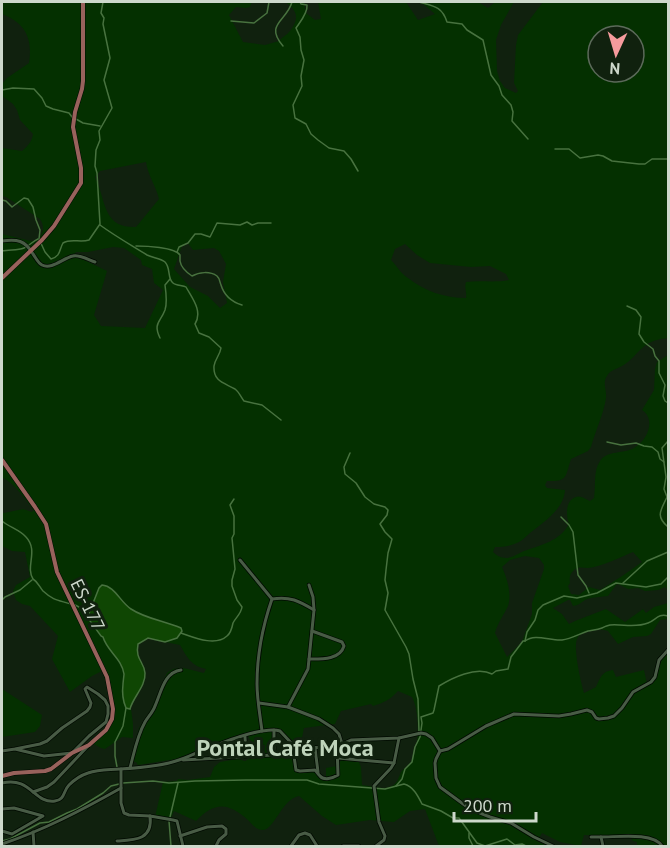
<svg xmlns="http://www.w3.org/2000/svg" width="670" height="848" viewBox="0 0 670 848" font-family="'PT Sans',sans-serif">
  <rect width="100%" height="100%" fill="#10210e"/>
  <g fill="#043000" fill-rule="evenodd">
    <path d="M 2,2 L 252,2 L 250,7 L 246,8 L 236,7 L 229,15 L 243,42 L 265,45 L 279,41 C 282,37 287,35 290,31 C 300,18 297,10 285,2 L 304,2 L 306,13 L 315,20 L 321,19 L 318,2 L 406,2 L 418,20 L 435,14 L 421,2 L 478,2 L 488,8 L 495,2 L 514,2 L 501,25 L 496,40 L 497,71 L 500,81 L 505,88 L 516,93 L 518,91 L 514,83 L 516,45 L 518,35 L 543,2 L 668,2 L 668,338 C 661,339 653,340 646,345 C 638,350 632,361 622,366 C 617,369 610,370 607,376 C 602,383 607,390 606,398 C 604,413 595,432 591,447 L 588,451 L 571,459 C 565,477 568,482 547,481 L 545,485 L 547,488 L 565,490 C 564,509 544,522 530,533 C 526,536 523,540 519,542 C 511,546 504,547 495,547 L 493,552 C 496,555 501,558 506,558 C 512,558 519,553 524,551 C 541,545 560,541 569,524 C 566,516 565,500 576,497 C 580,495 586,499 590,501 L 594,498 C 596,486 593,471 600,461 C 607,450 624,454 634,448 C 648,440 656,419 642,410 L 654,390 L 655,369 L 657,362 L 668,355 L 668,590 L 665,587 L 658,590 L 645,591 L 638,588 L 628,589 L 618,584 L 616,585 L 608,596 C 601,597 594,597 587,599 C 581,602 580,605 573,606 L 570,600 L 568,600 L 553,608 L 562,614 L 569,624 L 575,621 L 606,609 L 625,622 L 643,609 L 646,613 L 654,607 L 668,603 L 668,619 L 660,620 L 651,634 L 647,636 L 633,637 L 618,644 L 608,631 C 600,628 581,629 577,639 C 573,648 581,683 584,693 L 596,687 C 600,678 602,671 613,670 L 616,677 L 644,670 L 647,684 L 653,682 L 663,657 L 668,652 L 668,846 L 637,846 L 637,842 L 633,841 L 630,837 L 584,835 L 581,846 L 560,842 L 542,833 L 537,841 L 549,846 L 439,846 L 425,809 L 410,811 L 394,822 L 370,820 L 336,825 L 322,816 L 299,796 C 281,800 275,829 263,830 C 256,830 252,824 248,820 C 227,802 215,802 196,821 L 174,811 L 170,820 L 155,817 L 163,782 L 177,781 L 178,779 L 188,780 L 210,777 L 214,767 L 220,762 L 237,759 L 245,761 L 254,757 L 264,756 L 265,745 L 253,744 L 246,733 L 224,740 L 176,759 L 138,765 L 136,762 L 130,761 L 139,728 L 150,711 L 167,673 C 179,663 191,671 204,673 L 206,669 C 191,666 187,657 180,645 L 165,642 L 177,638 L 162,621 L 152,619 L 130,609 L 109,587 L 99,588 L 88,616 L 90,621 L 101,636 L 103,637 C 108,650 122,659 124,674 C 124,678 123,681 123,684 C 122,692 123,701 126,708 L 131,709 L 133,724 L 133,738 L 122,737 L 105,749 L 101,748 L 92,743 C 97,737 105,731 109,724 C 115,712 107,684 102,671 L 92,676 L 70,692 L 52,659 L 58,636 L 30,606 L 22,604 L 16,600 L 13,591 L 16,585 L 30,577 L 25,552 L 12,551 L 2,546 L 2,512 L 4,513 L 23,509 L 32,512 L 34,510 C 24,498 15,484 2,477 L 2,234 L 35,242 C 43,234 46,229 40,219 L 6,197 L 2,196 L 2,148 L 22,151 C 28,146 32,141 33,134 L 20,120 L 17,110 L 13,104 L 2,96 L 2,84 L 7,78 L 29,63 C 33,38 25,23 2,14 ZM 598,36 L 634,36 L 634,72 L 598,72 ZM 146,162 C 148,176 156,186 159,199 L 136,227 C 107,228 106,208 99,187 C 98,183 96,180 95,177 L 100,171 ZM 187,242 L 193,250 L 214,248 L 219,251 L 226,264 L 223,282 L 227,303 L 220,308 L 208,296 L 190,287 L 174,269 L 182,246 ZM 405,244 L 417,255 L 430,263 L 471,267 L 490,266 L 506,274 L 509,280 C 495,283 480,280 466,282 C 464,288 467,292 466,298 C 445,298 424,291 408,278 C 401,274 397,266 391,260 L 395,249 ZM 113,247 L 124,248 L 141,260 L 142,265 L 152,269 L 154,283 L 163,290 L 145,328 L 101,326 L 94,315 L 107,271 L 74,255 L 76,252 L 88,252 ZM 633,552 L 642,562 C 629,572 614,581 600,590 L 589,587 L 579,595 L 571,594 L 568,586 L 570,583 C 569,577 570,574 574,570 C 579,566 583,568 588,568 C 601,567 621,557 633,552 ZM 525,556 L 539,558 L 544,565 L 544,569 L 532,603 L 532,614 L 522,642 L 507,657 L 495,633 C 498,622 504,615 508,606 C 512,594 507,578 502,567 L 510,560 ZM 398,691 L 412,697 C 420,712 420,747 411,762 C 409,766 404,768 401,772 C 398,778 398,784 390,787 C 382,790 371,786 362,785 L 361,767 L 359,762 L 342,759 L 337,766 L 326,768 L 326,779 C 319,778 317,776 315,769 L 297,769 L 294,759 C 278,755 271,750 273,733 L 277,731 L 286,735 L 300,747 L 304,728 L 335,724 L 341,711 L 371,704 L 373,706 C 383,703 390,700 398,691 Z"/>
    <polygon points="2,689 42,715 40,726 35,732 2,737"/>
  </g>
  <path fill="#0f4603" stroke="#48723f" stroke-width="1.5" d="M 102,585 C 115,586 120,602 131,609 C 146,619 165,621 181,628 L 182,631 L 177,638 L 165,642 L 148,638 L 138,644 C 135,660 144,661 145,673 C 146,686 133,697 130,709 L 126,708 C 123,701 122,692 123,684 C 123,683 124,675 124,674 C 122,659 107,651 103,637 L 101,636 L 90,621 L 88,616 L 99,588 Z"/>
  <g fill="none" stroke-linecap="round" stroke-linejoin="round">
    <g stroke="#48723f" stroke-width="1.5">
      <path d="M 300,2 L 301,4 L 307,5 C 308,13 300,22 296,28 L 300,37 L 301,50 L 304,60 L 301,76 L 302,86 L 293,105 L 295,118 L 306,124 L 311,134 L 318,140 L 329,148 L 344,151 L 351,159 L 358,171"/>
      <path d="M 419,2 C 433,6 442,6 447,22 L 462,24 L 467,30 L 483,40 L 491,75 L 499,86 L 502,95 L 511,105 L 513,112 L 512,121 L 528,139"/>
      <polyline points="231,21 254,23 267,13 269,2"/>
      <path d="M 283,46 C 264,24 287,21 292,2"/>
      <polyline points="2,90 13,88 34,89 42,98 46,106 53,109 69,113 72,117"/>
      <polyline points="76,119 83,123 100,126"/>
      <polyline points="555,149 569,149 580,158 598,155 603,156 612,161 639,164 645,164 652,159 668,159"/>
      <path d="M 2,200 L 6,201 L 12,207 L 24,198 L 28,199 L 33,207 L 36,220 L 40,230 L 39,239 L 45,252 L 51,259 C 61,256 59,250 63,243 C 71,238 80,243 89,240 L 100,224 L 97,173 L 95,166 L 96,150 L 100,140 L 99,131 L 112,108 L 104,80 L 110,58 L 103,24 L 104,18 L 101,13 L 103,2"/>
      <path d="M 100,225 C 115,236 131,245 147,255 C 153,258 160,258 165,262 C 171,268 167,278 173,283 C 176,286 183,285 186,287 C 192,298 203,311 195,324 L 199,333 L 209,337 L 221,348 C 220,355 215,359 214,366 C 213,382 225,383 235,389 C 239,392 241,397 244,401 L 262,405 L 281,420"/>
      <path d="M 136,246 C 145,246 175,247 180,255 C 180,257 180,259 180,261 C 181,268 186,272 192,276 C 199,272 210,271 217,276 C 220,279 219,280 221,285 C 224,295 232,302 242,305"/>
      <path d="M 2,251 C 9,249 17,251 24,248 C 29,246 33,241 38,239"/>
      <polyline points="177,252 179,247 188,243 195,234 201,234 210,237 217,223 240,225 247,222 252,225 258,223 271,223"/>
      <polyline points="627,306 636,310 641,317 639,334 644,342 653,349 655,356 659,361 659,373 665,385 663,396 665,401 668,403"/>
      <path d="M 160,338 C 153,323 160,323 165,310 C 167,304 166,292 165,285 L 170,279"/>
      <path d="M 668,441 L 662,448 L 666,477 L 664,489 L 667,497 C 661,510 655,516 668,527"/>
      <polyline points="607,442 621,445 636,443 644,446 652,447 658,452 660,459 664,462"/>
      <polyline points="350,453 344,467 345,474 356,483 365,497 374,504 385,507 388,510 387,515 380,524 385,532 392,539 388,553 386,570 385,580 388,593 385,610 406,647 409,654 413,679 418,699 419,732"/>
      <polyline points="561,517 569,525 573,532 578,575 586,586 589,593"/>
      <path d="M 2,521 C 9,527 20,530 26,537 C 39,551 25,566 33,579 C 38,582 39,586 43,591 C 54,601 58,600 71,604"/>
      <polyline points="623,583 647,561 668,552"/>
      <polyline points="2,600 5,597 20,590 32,580"/>
      <polyline points="75,605 79,607 88,615"/>
      <path d="M 181,633 C 193,637 215,647 227,636 C 231,633 232,628 233,623 C 236,617 241,614 242,607 L 237,600 L 232,586 L 232,580 L 235,569 L 232,538 L 234,534 L 234,516 L 230,505 L 234,499"/>
      <path d="M 525,641 C 535,633 550,641 562,640 C 571,639 579,634 588,631 C 593,630 597,630 602,628 C 607,626 605,626 610,625 C 623,624 636,628 648,623 C 656,620 658,613 668,616"/>
      <polyline points="117,767 115,756 115,742 123,726 126,708"/>
      <path d="M 396,786 L 402,779 L 405,769 L 412,762 L 415,747 L 420,737 L 422,723 L 421,717 L 433,713 L 434,710 L 439,686 C 452,678 476,666 492,674 L 496,671 L 508,669 L 511,657 L 523,641 L 525,641 L 527,632 L 535,620 L 538,610 L 543,605 L 564,596 L 577,598 L 597,593 L 616,583 L 646,587 L 661,584 L 668,577"/>
      <polyline points="170,817 178,783"/>
      <polyline points="169,821 171,846"/>
      <polyline points="469,833 469,838 473,846"/>
      <path d="M 2,841 L 10,839 L 40,823 L 49,822 L 67,813 L 77,809 L 103,793 L 111,786 L 123,783 L 153,781 L 169,783 L 195,781 L 246,780 L 307,780 L 319,784 L 385,789 L 404,784 C 413,786 418,796 422,804 L 441,811 L 453,818 L 459,818 L 477,843 L 485,846 L 507,839 L 515,845 L 522,844 L 526,846"/>
    </g>
    <g stroke="#010a00" stroke-width="4.5">
      <g id="minor">
        <path d="M 2,241 C 17,239 25,240 33,254 C 36,258 38,263 42,265 C 52,270 63,258 73,256 C 79,254 89,260 95,262"/>
        <path d="M 240,560 L 272,599 C 290,596 299,601 314,610"/>
        <path d="M 309,659 C 321,659 340,660 344,646 L 342,642 L 312,631"/>
        <polyline points="259,703 288,707 319,719 333,728 339,734 342,744"/>
        <polyline points="288,707 308,669 314,610 313,597 309,585"/>
        <polyline points="274,730 274,755"/>
        <path d="M 262,731 C 260,715 257,699 257,684 C 257,656 263,625 272,599"/>
        <polyline points="245,737 246,756"/>
        <path d="M 295,747 L 294,756 L 296,770 L 300,771 L 315,770 C 317,772 318,774 320,776 C 324,781 333,778 338,775 L 337,746"/>
        <polyline points="315,748 318,772"/>
        <polyline points="2,751 15,749 44,756 72,753 89,736 106,722 108,714 108,706 105,700 98,694 87,687 85,689 91,703 90,707 87,711 62,728 47,741 40,744 15,749"/>
        <polyline points="440,751 448,749 486,726 514,714 559,716 571,714 587,710 592,712 596,718 599,719 608,718 614,716 622,708 633,692 651,682 655,677 659,660 668,650"/>
        <polyline points="338,758 394,763"/>
        <polyline points="183,760 274,755 294,756"/>
        <path d="M 130,768 C 134,753 137,736 145,722 C 148,717 153,712 155,706 C 161,693 164,672 181,670"/>
        <path d="M 2,783 C 31,776 34,804 55,801 C 65,800 63,791 69,785 C 74,780 82,775 88,773 C 99,769 109,770 120,769 C 138,768 163,766 179,760 C 200,752 261,724 280,731 L 295,747 L 301,748 L 335,747 L 351,740 L 399,738 L 421,733 L 426,734 L 432,738 L 440,751 L 436,759 L 435,763 L 436,778 L 440,787 L 470,809 L 490,817 L 511,823 L 534,837 L 553,846"/>
        <polyline points="33,792 47,787 54,782 88,746"/>
        <polyline points="2,809 14,808 43,816 12,834 2,831"/>
        <polyline points="150,816 173,820 177,821 183,846"/>
        <polyline points="33,832 34,846"/>
        <polyline points="180,836 207,827 222,826 226,829 226,834 219,840 216,846"/>
        <polyline points="591,837 601,837"/>
        <path d="M 117,841 C 135,840 153,840 150,816 L 129,815 L 124,813 L 121,803 L 121,788"/>
        <path d="M 2,844 C 44,830 82,810 121,788 L 121,769"/>
        <polyline points="291,846 299,835 305,833 310,835 317,846"/>
        <polyline points="343,846 359,846"/>
        <polyline points="376,846 384,840 385,836 379,822 374,786 391,768 394,763 399,738"/>
        <path d="M 603,846 L 601,837 C 618,837 653,832 662,846"/>
      </g>
    </g>
    <g stroke="#010a00" stroke-width="5">
      <g id="major">
        <polyline points="2,278 42,240 54,226 81,183 81,168 73,127 75,112 82,89 83,81 83,2"/>
        <polyline points="2,460 35,507 46,524 57,572 107,677 113,709 112,719 106,730 89,745 72,753 51,769 45,771 14,773 2,776"/>
      </g>
    </g>
    <use href="#minor" stroke="#485b45" stroke-width="3"/>
    <use href="#major" stroke="#98625c" stroke-width="4"/>
  </g>
  <g text-anchor="middle" dominant-baseline="central" stroke-width="6" stroke-linejoin="round" paint-order="stroke">
    <g font-size="18" fill="#cdd8cb" stroke="#10210e">
      <text transform="translate(88 605) rotate(64)">ES-177</text>
    </g>
    <g font-size="24" font-weight="bold" fill="#bed3ba" stroke="#10210e">
      <text x="285" y="747">Pontal Café Moca</text>
    </g>
  </g>
  <rect width="670" height="848" fill="none" stroke="#cdd8cb" stroke-width="6"/>
  <g transform="translate(616 54) rotate(184)"><circle r="28" fill="#10210e" stroke="#5c6a5a" stroke-width="1.5"/>
  <path d="M0-4.5L10 22L0 15L-10 22Z" fill="#f59b9d"/>
  <text y="-9" font-size="16" font-weight="bold" text-anchor="middle" fill="#cdd8cb">N</text>
  </g>
  <path d="M454 812v9h82v-9" fill="none" stroke="#cdd8cb" stroke-width="3"/>
  <text x="463" y="812" font-size="18" fill="#cdd8cb" stroke="#10210e" stroke-width="4.5" paint-order="stroke">200 m</text>
</svg>
